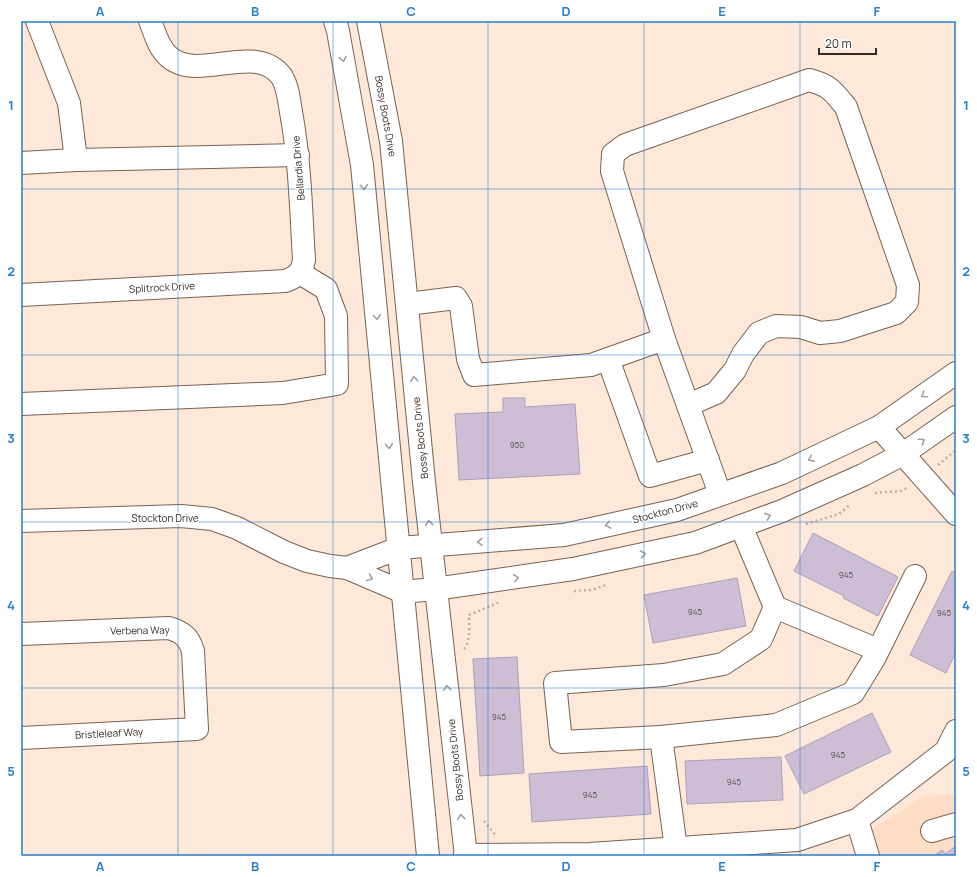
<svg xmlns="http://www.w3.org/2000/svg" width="977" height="877" viewBox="0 0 977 877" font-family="Manrope,sans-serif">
  <rect width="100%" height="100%" fill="#fde8d9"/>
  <polygon fill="#feddc7" points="956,794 956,856 858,856 858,838 924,796"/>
  <g fill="#cdbed6" stroke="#ad9fb6">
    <polygon points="503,398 525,398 525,407 575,404 580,474 459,480 455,414 503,412"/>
    <polygon points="813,533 898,577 878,616 843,598 844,596 794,571"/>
    <polygon points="952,571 956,573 956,652 946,673 910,655"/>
    <polygon points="737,578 746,626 653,643 644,595"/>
    <polygon points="517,657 524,773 480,776 473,659"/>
    <polygon points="872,713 891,752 804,794 785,756"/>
    <polygon points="781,757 783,800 687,804 685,761"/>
    <polygon points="647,766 651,814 532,822 529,774"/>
    <polygon points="956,846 956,856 936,856 935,855 942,850 945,854"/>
  </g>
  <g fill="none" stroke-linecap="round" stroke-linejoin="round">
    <g stroke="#786252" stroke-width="24">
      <g id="minor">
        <polyline points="37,21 69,103 76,160"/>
        <polyline points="335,21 338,31 362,165 428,856"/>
        <polyline points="368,21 391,141 424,482 466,856"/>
        <polyline points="21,163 76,160 298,155"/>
        <path d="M 21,295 L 285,281 C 297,277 302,272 304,260 C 301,210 300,161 291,112 C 289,100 288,87 282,77 C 256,40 197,84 168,56 C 158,47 155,33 150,21"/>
        <polyline points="407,304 456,298 461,306 468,359 474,375 591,365 664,339 720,494"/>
        <path d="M 664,339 L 612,171 L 613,154 L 625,145 L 809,80 C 829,85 833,91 846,107 L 908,285 L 907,302 L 896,313 L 840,331 L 820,333 L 801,327 L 776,326 L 759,333 L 743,354 L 735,370 L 716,393 L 688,405"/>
        <polyline points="608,359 650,476 708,460"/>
        <polyline points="956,373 879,427 782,473 677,510 564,535 399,548 347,568 403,592 435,589 573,569 695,543 782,511 863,475 903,454 956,417"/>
        <polyline points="21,404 283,393 337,384 336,316 326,289 300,273"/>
        <polyline points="879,427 956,514"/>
        <polyline points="21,521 181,516 212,519 237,528 284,552 307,561 330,566 347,568"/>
        <polyline points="741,526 775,607 878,650"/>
        <polyline points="775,607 761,639 723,664 664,675 555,683 561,742 661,737 776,725 853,693 875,657 915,576"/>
        <path d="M 21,634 L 169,628 C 182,632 189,637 193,651 L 197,729 L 21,738"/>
        <polyline points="661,737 677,856"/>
        <polyline points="857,820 868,856"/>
        <polyline points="932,831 956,824"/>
        <polyline points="465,855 590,854 797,840 857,820 946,751 956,731"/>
      </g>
    </g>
    <g stroke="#c0afa2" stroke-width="2.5" stroke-dasharray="2 3" stroke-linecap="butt">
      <polyline points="938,465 956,450"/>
      <polyline points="875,493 901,491 907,488"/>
      <polyline points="806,524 839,514 850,505"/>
      <polyline points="574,591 592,590 606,585"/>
      <path d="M 464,649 C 471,641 469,626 469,615 L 500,602"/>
      <polyline points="484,821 494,833 494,836"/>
    </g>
    <use href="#minor" stroke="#fff" stroke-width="22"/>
  </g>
  <defs><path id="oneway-chevron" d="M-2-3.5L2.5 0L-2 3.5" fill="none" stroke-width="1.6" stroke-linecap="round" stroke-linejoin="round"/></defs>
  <g stroke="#a49f9c">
    <use href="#oneway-chevron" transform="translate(343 59) rotate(80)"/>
    <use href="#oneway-chevron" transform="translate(364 187) rotate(85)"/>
    <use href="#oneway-chevron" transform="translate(377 317) rotate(85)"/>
    <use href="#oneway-chevron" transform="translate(414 379) rotate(-96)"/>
    <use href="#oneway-chevron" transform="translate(924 395) rotate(145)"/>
    <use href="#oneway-chevron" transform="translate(922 441) rotate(-35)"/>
    <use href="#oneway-chevron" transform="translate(389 446) rotate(85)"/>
    <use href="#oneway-chevron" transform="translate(811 459) rotate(154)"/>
    <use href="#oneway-chevron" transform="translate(768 516) rotate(-20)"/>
    <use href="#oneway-chevron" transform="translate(429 523) rotate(-96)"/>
    <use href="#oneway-chevron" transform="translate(608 525) rotate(167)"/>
    <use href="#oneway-chevron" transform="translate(480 542) rotate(176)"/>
    <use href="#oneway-chevron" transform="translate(643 554) rotate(-12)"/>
    <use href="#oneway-chevron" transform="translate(370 578) rotate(23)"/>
    <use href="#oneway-chevron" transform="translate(516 578) rotate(-8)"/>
    <use href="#oneway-chevron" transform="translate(447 688) rotate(-96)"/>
    <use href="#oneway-chevron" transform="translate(461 817) rotate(-96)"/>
  </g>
  <path fill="none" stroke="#2a7ecd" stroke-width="1" stroke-opacity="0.55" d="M 178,21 L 178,856M 333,21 L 333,856M 488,21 L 488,856M 644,21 L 644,856M 800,21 L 800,856M 21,189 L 956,189M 21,355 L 956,355M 21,522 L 956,522M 21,688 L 956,688"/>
  <g text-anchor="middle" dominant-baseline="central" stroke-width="3" stroke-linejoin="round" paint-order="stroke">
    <g font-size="8" fill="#5a4f50">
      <text x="517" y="444">950</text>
      <text x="846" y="574">945</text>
      <text x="695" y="611">945</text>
      <text x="944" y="612">945</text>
      <text x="499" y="716">945</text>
      <text x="838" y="754">945</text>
      <text x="734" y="781">945</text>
      <text x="590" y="794">945</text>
    </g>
    <g font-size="10" fill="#342a23" stroke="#fff">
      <text transform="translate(386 116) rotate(80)">Bossy Boots Drive</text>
      <text transform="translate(298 168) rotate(-95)">Bellardia Drive</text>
      <text transform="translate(162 287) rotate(-3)">Splitrock Drive</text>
      <text transform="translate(420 438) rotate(-96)">Bossy Boots Drive</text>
      <text transform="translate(665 511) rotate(-15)">Stockton Drive</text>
      <text x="165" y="518">Stockton Drive</text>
      <text transform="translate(140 630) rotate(-1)">Verbena Way</text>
      <text transform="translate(109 733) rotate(-3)">Bristleleaf Way</text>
      <text transform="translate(455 760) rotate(-96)">Bossy Boots Drive</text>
    </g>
  </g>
  <rect width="977" height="877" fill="none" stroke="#ffffff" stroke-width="44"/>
  <path d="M819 48v6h57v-6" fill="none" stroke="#342a23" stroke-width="2"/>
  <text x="825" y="48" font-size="12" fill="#342a23" stroke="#ffffff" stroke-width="3" paint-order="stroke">20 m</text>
  <rect x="22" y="22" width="933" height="833" fill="none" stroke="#2a7ecd" stroke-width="1.5"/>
  <g font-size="13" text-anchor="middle" font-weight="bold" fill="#2a7ecd">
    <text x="100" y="16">A</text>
    <text x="255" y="16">B</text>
    <text x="411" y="16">C</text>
    <text x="566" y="16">D</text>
    <text x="722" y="16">E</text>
    <text x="877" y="16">F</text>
    <text x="11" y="110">1</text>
    <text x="966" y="110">1</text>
    <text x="11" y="276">2</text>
    <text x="966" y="276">2</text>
    <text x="11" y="443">3</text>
    <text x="966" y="443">3</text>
    <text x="11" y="610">4</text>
    <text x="966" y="610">4</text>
    <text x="11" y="776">5</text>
    <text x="966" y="776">5</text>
    <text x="100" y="871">A</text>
    <text x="255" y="871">B</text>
    <text x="411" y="871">C</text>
    <text x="566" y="871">D</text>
    <text x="722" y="871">E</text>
    <text x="877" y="871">F</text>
  </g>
</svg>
